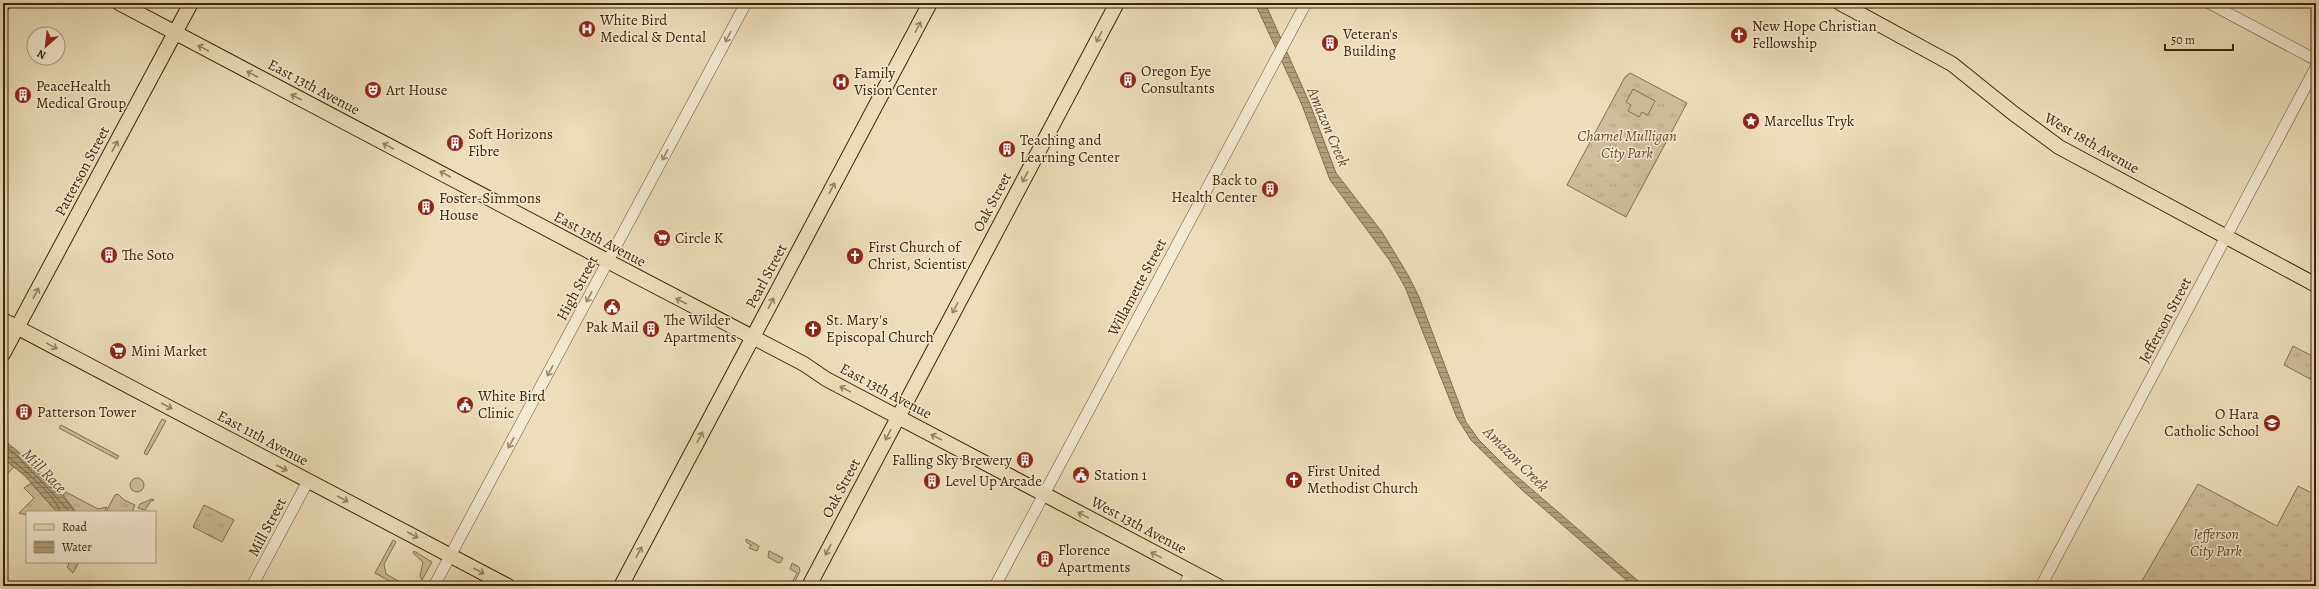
<svg xmlns="http://www.w3.org/2000/svg" width="2319" height="589" viewBox="0 0 2319 589" font-family="Alegreya,serif">
  <defs>
    <pattern id="grass-tufts" width="24" height="20" patternUnits="userSpaceOnUse"><rect width="24" height="20" fill="#cfbe9b"/><path d="M3 7l-1-3M5 7V3M7 7l1-3M15 17l-1-3M17 17v-4M19 17l1-3" fill="none" stroke="#b3a384"/></pattern>
    <pattern id="forest-crowns" width="20" height="18" patternUnits="userSpaceOnUse"><rect width="20" height="18" fill="#cfbe9b"/><path d="M2 6a3 3 0 1 1 6 0M12 15a3 3 0 1 1 6 0" fill="none" stroke="#b3a384"/></pattern>
    <pattern id="water-rules" width="6" height="5" patternUnits="userSpaceOnUse"><rect width="6" height="5" fill="#b19f7c"/><path d="M0 2.5h6" fill="none" stroke="#918164"/></pattern>
  </defs>
  <rect width="100%" height="100%" fill="#ecdeba"/>
  <filter id="stains"><feTurbulence type="fractalNoise" baseFrequency=".005" numOctaves="4"/><feColorMatrix values="0 0 0 0 .2 0 0 0 0 .09 0 0 0 0 .02 0 0 0 .5 -.17"/></filter>
  <radialGradient id="worn" r=".72"><stop offset=".6" stop-color="#630" stop-opacity="0"/><stop offset="1" stop-color="#630" stop-opacity=".3"/></radialGradient>
  <g fill="url(#grass-tufts)" stroke="#877150">
    <polygon points="1630,73 1687,103 1626,217 1567,185 1625,77"/>
    <polygon points="2293,346 2316,358 2316,368 2310,379 2284,365"/>
    <polygon points="162,419 166,421 147,455 144,453"/>
    <polygon points="61,425 119,456 117,459 59,428"/>
    <circle cx="137" cy="485" r="7"/>
    <polygon points="31,483 57,512 27,512 27,515 19,513 34,498 24,488"/>
    <polygon points="2198,484 2277,526 2298,486 2316,495 2316,586 2139,586"/>
    <polygon points="66,492 98,509 107,507 104,512 76,512 63,495"/>
    <polygon points="118,494 124,500 135,505 132,512 106,512 115,495"/>
    <polygon points="152,499 154,500 151,501 145,510 138,508 140,504"/>
    <polygon points="204,505 234,520 222,542 193,527"/>
    <polygon points="746,539 759,546 757,551 749,548 751,545 746,542"/>
    <polygon points="393,540 396,542 384,564 386,574 407,586 399,586 375,573"/>
    <polygon points="414,551 432,562 422,580 420,576 423,562 413,553"/>
    <polygon points="769,551 783,558 781,562 778,563 768,557"/>
    <polygon points="66,562 79,562 73,573 67,567 69,564"/>
    <polygon points="792,563 799,567 800,571 793,586 790,586 797,573 790,569"/>
  </g>
  <polygon fill="url(#forest-crowns)" stroke="#877150" points="3,458 14,467 6,475 3,471"/>
  <polygon fill="#cfbe9b" stroke="#877150" points="1633,89 1655,101 1648,115 1642,112 1639,117 1628,111 1631,105 1626,102"/>
  <g fill="url(#water-rules)" stroke="#836e4c">
    <polygon points="1255,3 1265,3 1310,104 1336,173 1382,232 1408,275 1419,297 1466,422 1479,440 1506,467 1644,586 1633,586 1522,490 1471,440 1457,418 1405,287 1390,261 1330,180 1302,105"/>
    <path d="M 3,439 C 29,460 56,485 75,512 L 57,512 L 25,476 L 3,458 Z"/>
  </g>
  <g fill="none" stroke-linecap="round" stroke-linejoin="round">
    <g stroke="#786240" stroke-width="1">
      <polyline points="3,444 18,457 70,512"/>
      <path d="M 3,455 L 7,456 C 19,466 58,497 60,512"/>
    </g>
    <g stroke="#6a5232" stroke-width="12">
      <g id="minor">
        <polyline points="2209,3 2316,60"/>
        <polyline points="252,586 308,481"/>
        <polyline points="434,586 746,3"/>
        <polyline points="995,586 1306,3"/>
        <polyline points="1184,586 1191,572"/>
        <polyline points="2041,586 2316,67"/>
      </g>
    </g>
    <g stroke="#3f2405" stroke-width="16">
      <g id="major">
        <path d="M 119,3 C 348,123 575,245 804,364 L 826,379 L 1218,586"/>
        <polyline points="1840,3 1952,64 2013,113 2059,147 2316,285"/>
        <polyline points="3,4 4,3"/>
        <polyline points="3,320 508,586"/>
        <polyline points="3,354 191,3"/>
        <polyline points="621,586 930,3"/>
        <polyline points="809,586 1117,3"/>
      </g>
    </g>
    <use href="#minor" stroke="#f3ead2" stroke-width="11"/>
    <use href="#major" stroke="#ecdeba" stroke-width="14"/>
  </g>
  <defs><path id="oneway-shaft" d="M-6 0H5M1.5-3L5.5 0L1.5 3" fill="none" stroke-width="1.6" stroke-linecap="round" stroke-linejoin="round"/></defs>
  <g stroke="#968160">
    <use href="#oneway-shaft" transform="translate(918 27) rotate(-62)"/>
    <use href="#oneway-shaft" transform="translate(1099 37) rotate(118)"/>
    <use href="#oneway-shaft" transform="translate(203 48) rotate(-152)"/>
    <use href="#oneway-shaft" transform="translate(252 74) rotate(-152)"/>
    <use href="#oneway-shaft" transform="translate(296 97) rotate(-153)"/>
    <use href="#oneway-shaft" transform="translate(115 146) rotate(-62)"/>
    <use href="#oneway-shaft" transform="translate(388 146) rotate(-152)"/>
    <use href="#oneway-shaft" transform="translate(445 174) rotate(-152)"/>
    <use href="#oneway-shaft" transform="translate(1025 177) rotate(118)"/>
    <use href="#oneway-shaft" transform="translate(832 188) rotate(-62)"/>
    <use href="#oneway-shaft" transform="translate(36 293) rotate(-62)"/>
    <use href="#oneway-shaft" transform="translate(681 301) rotate(-153)"/>
    <use href="#oneway-shaft" transform="translate(771 303) rotate(-62)"/>
    <use href="#oneway-shaft" transform="translate(955 308) rotate(118)"/>
    <use href="#oneway-shaft" transform="translate(52 346) rotate(28)"/>
    <use href="#oneway-shaft" transform="translate(845 389) rotate(-152)"/>
    <use href="#oneway-shaft" transform="translate(167 406) rotate(28)"/>
    <use href="#oneway-shaft" transform="translate(888 435) rotate(118)"/>
    <use href="#oneway-shaft" transform="translate(700 437) rotate(-62)"/>
    <use href="#oneway-shaft" transform="translate(936 437) rotate(-152)"/>
    <use href="#oneway-shaft" transform="translate(282 468) rotate(27)"/>
    <use href="#oneway-shaft" transform="translate(343 499) rotate(28)"/>
    <use href="#oneway-shaft" transform="translate(1083 515) rotate(-152)"/>
    <use href="#oneway-shaft" transform="translate(413 535) rotate(28)"/>
    <use href="#oneway-shaft" transform="translate(828 550) rotate(118)"/>
    <use href="#oneway-shaft" transform="translate(639 552) rotate(-62)"/>
    <use href="#oneway-shaft" transform="translate(1156 555) rotate(-154)"/>
    <use href="#oneway-shaft" transform="translate(479 571) rotate(28)"/>
  </g>
  <g stroke="#99876c">
    <use href="#oneway-shaft" transform="translate(728 37) rotate(118)"/>
    <use href="#oneway-shaft" transform="translate(665 155) rotate(118)"/>
    <use href="#oneway-shaft" transform="translate(589 297) rotate(118)"/>
    <use href="#oneway-shaft" transform="translate(550 371) rotate(118)"/>
    <use href="#oneway-shaft" transform="translate(511 443) rotate(118)"/>
  </g>
  <defs>
    <g id="hospital-disc" transform="scale(0.9)"><circle r="9.5" fill="#8f2418" stroke="#f3ead2"/><path d="M-5-5h3v3.5h4V-5h3V5h-3V1.5h-4V5h-3Z" fill="#fff"/></g>
    <g id="church-disc" transform="scale(0.9)"><circle r="9.5" fill="#8f2418" stroke="#f3ead2"/><path d="M-1.2-6h2.4v3.5h3.3v2.4h-3.3V6h-2.4V-.1h-3.3v-2.4h3.3Z" fill="#fff"/></g>
    <g id="building-disc" transform="scale(0.9)"><circle r="9.5" fill="#8f2418" stroke="#f3ead2"/><path d="M-4-6H4V6H1V3H-1V6H-4ZM-2.5-4.3h1.7v1.8h-1.7ZM.8-4.3h1.7v1.8H.8ZM-2.5-1h1.7V.8h-1.7ZM.8-1h1.7V.8H.8Z" fill="#fff"/></g>
    <g id="theatre-disc" transform="scale(0.9)"><circle r="9.5" fill="#8f2418" stroke="#f3ead2"/><path d="M-5-5.5Q0-4 5-5.5V0Q5 5 0 6Q-5 5-5 0ZM-3.3-2.5H-1v1.5H-3.3ZM1-2.5H3.3v1.5H1ZM-2.8 1Q0 5.5 2.8 1Z" fill="#fff"/></g>
    <g id="sight-disc" transform="scale(0.9)"><circle r="9.5" fill="#8f2418" stroke="#f3ead2"/><path d="M0-6L1.8-2.2L6-1.7L2.9 1.2L3.7 5.4L0 3.3L-3.7 5.4L-2.9 1.2L-6-1.7L-1.8-2.2Z" fill="#fff"/></g>
    <g id="supermarket-disc" transform="scale(0.9)"><circle r="9.5" fill="#8f2418" stroke="#f3ead2"/><path d="M-6-5.5h2.5l.6 2H6L4.5 2H-2.5L-4.4-4H-6ZM-1.5 3.2a1.3 1.3 0 1 0 .1 0ZM3 3.2a1.3 1.3 0 1 0 .1 0Z" fill="#fff"/></g>
    <g id="civic-disc" transform="scale(0.9)"><circle r="9.5" fill="#8f2418" stroke="#f3ead2"/><path d="M-.6-6.5H3V-4.5H.6V-3L4-1V1h2V6H-6V1h2V-1L-.6-3ZM-1.2 2.5V6h2.4V2.5Z" fill="#fff"/></g>
    <g id="school-disc" transform="scale(0.9)"><circle r="9.5" fill="#8f2418" stroke="#f3ead2"/><path d="M0-5L7-2L0 1L-7-2ZM-4 1L0 2.5L4 1V4Q0 6-4 4Z" fill="#fff"/></g>
  </defs>
  <g fill-rule="evenodd">
    <use href="#hospital-disc" x="587" y="29"/>
    <use href="#church-disc" x="1739" y="35"/>
    <use href="#building-disc" x="1330" y="43"/>
    <use href="#building-disc" x="1128" y="80"/>
    <use href="#hospital-disc" x="841" y="82"/>
    <use href="#theatre-disc" x="373" y="90"/>
    <use href="#building-disc" x="23" y="95"/>
    <use href="#sight-disc" x="1751" y="121"/>
    <use href="#building-disc" x="455" y="143"/>
    <use href="#building-disc" x="1007" y="149"/>
    <use href="#building-disc" x="1270" y="189"/>
    <use href="#building-disc" x="426" y="207"/>
    <use href="#supermarket-disc" x="662" y="238"/>
    <use href="#building-disc" x="109" y="255"/>
    <use href="#church-disc" x="855" y="256"/>
    <use href="#civic-disc" x="612" y="307"/>
    <use href="#building-disc" x="651" y="329"/>
    <use href="#church-disc" x="813" y="329"/>
    <use href="#supermarket-disc" x="118" y="351"/>
    <use href="#civic-disc" x="465" y="405"/>
    <use href="#building-disc" x="24" y="412"/>
    <use href="#school-disc" x="2272" y="423"/>
    <use href="#building-disc" x="1025" y="460"/>
    <use href="#civic-disc" x="1081" y="475"/>
    <use href="#church-disc" x="1294" y="480"/>
    <use href="#building-disc" x="932" y="481"/>
    <use href="#building-disc" x="1045" y="559"/>
  </g>
  <g text-anchor="middle" dominant-baseline="central" stroke-width="3" stroke-linejoin="round" paint-order="stroke">
    <g font-size="15" fill="#3f2405" stroke="#f3ead2" text-anchor="start">
      <text x="600" y="20">White Bird<tspan x="600" dy="17">Medical &amp; Dental</tspan></text>
      <text x="1752" y="26">New Hope Christian<tspan x="1752" dy="17">Fellowship</tspan></text>
      <text x="1343" y="34">Veteran's<tspan x="1343" dy="17">Building</tspan></text>
      <text x="1141" y="71">Oregon Eye<tspan x="1141" dy="17">Consultants</tspan></text>
      <text x="854" y="73">Family<tspan x="854" dy="17">Vision Center</tspan></text>
      <text x="36" y="86">PeaceHealth<tspan x="36" dy="17">Medical Group</tspan></text>
      <text x="386" y="90">Art House</text>
      <text x="1764" y="121">Marcellus Tryk</text>
      <text x="468" y="134">Soft Horizons<tspan x="468" dy="17">Fibre</tspan></text>
      <text x="1020" y="140">Teaching and<tspan x="1020" dy="17">Learning Center</tspan></text>
      <text x="1257" y="180" text-anchor="end">Back to<tspan x="1257" dy="17">Health Center</tspan></text>
      <text x="439" y="198">Foster-Simmons<tspan x="439" dy="17">House</tspan></text>
      <text x="675" y="238">Circle K</text>
      <text x="868" y="247">First Church of<tspan x="868" dy="17">Christ, Scientist</tspan></text>
      <text x="122" y="255">The Soto</text>
      <text x="664" y="320">The Wilder<tspan x="664" dy="17">Apartments</tspan></text>
      <text x="826" y="320">St. Mary's<tspan x="826" dy="17">Episcopal Church</tspan></text>
      <text x="612" y="327" text-anchor="middle">Pak Mail</text>
      <text x="131" y="351">Mini Market</text>
      <text x="478" y="396">White Bird<tspan x="478" dy="17">Clinic</tspan></text>
      <text x="37" y="412">Patterson Tower</text>
      <text x="2259" y="414" text-anchor="end">O Hara<tspan x="2259" dy="17">Catholic School</tspan></text>
      <text x="1012" y="460" text-anchor="end">Falling Sky Brewery</text>
      <text x="1307" y="471">First United<tspan x="1307" dy="17">Methodist Church</tspan></text>
      <text x="1094" y="475">Station 1</text>
      <text x="945" y="481">Level Up Arcade</text>
      <text x="1058" y="550">Florence<tspan x="1058" dy="17">Apartments</tspan></text>
    </g>
    <g font-size="15" fill="#3f2405" stroke="#f3ead2">
      <text transform="translate(314 87) rotate(28)">East 13th Avenue</text>
      <text transform="translate(2092 143) rotate(30)">West 18th Avenue</text>
      <text transform="translate(82 171) rotate(-62)">Patterson Street</text>
      <text transform="translate(992 202) rotate(-62)">Oak Street</text>
      <text transform="translate(600 239) rotate(28)">East 13th Avenue</text>
      <text transform="translate(766 276) rotate(-62)">Pearl Street</text>
      <text transform="translate(1137 287) rotate(-62)">Willamette Street</text>
      <text transform="translate(577 288) rotate(-62)">High Street</text>
      <text transform="translate(2165 320) rotate(-62)">Jefferson Street</text>
      <text transform="translate(886 391) rotate(28)">East 13th Avenue</text>
      <text transform="translate(263 438) rotate(28)">East 11th Avenue</text>
      <text transform="translate(841 488) rotate(-62)">Oak Street</text>
      <text transform="translate(1139 525) rotate(28)">West 13th Avenue</text>
      <text transform="translate(267 527) rotate(-62)">Mill Street</text>
    </g>
    <g font-size="15" font-style="italic" fill="#634a2a" stroke="#f3ead2">
      <text x="1627" y="136">Charnel Mulligan<tspan x="1627" dy="17">City Park</tspan></text>
      <text x="2216" y="534">Jefferson<tspan x="2216" dy="17">City Park</tspan></text>
    </g>
    <g font-size="16" font-style="italic" fill="#614929" stroke="#f3ead2">
      <text transform="translate(1328 127) rotate(67)">Amazon Creek</text>
      <text transform="translate(1516 459) rotate(45)">Amazon Creek</text>
      <text transform="translate(44 471) rotate(45)">Mill Race</text>
    </g>
  </g>
  <rect width="2319" height="589" fill="none" stroke="#ecdeba" stroke-width="16"/>
  <rect x="4" y="4" width="2311" height="581" fill="none" stroke="#3f2405" stroke-width="2"/>
  <rect x="8" y="8" width="2303" height="573" fill="none" stroke="#3f2405"/>
  <rect x="26" y="511" width="130" height="52" fill="#f3ead2" stroke="#ab9b80"/>
  <rect x="34" y="524" width="20" height="6" fill="#ecdeba" stroke="#ab9b80"/>
  <text x="62" y="531" font-size="12" fill="#3f2405">Road</text>
  <rect x="34" y="541" width="20" height="12" fill="url(#water-rules)" stroke="#ab9b80"/>
  <text x="62" y="551" font-size="12" fill="#3f2405">Water</text>
  <g transform="translate(46 46) rotate(208)"><circle r="19" fill="#f3ead2" stroke="#ab9b80"/>
  <path d="M0-3L7 15L0 10L-7 15Z" fill="#8f2418"/>
  <text y="-6" font-size="11" font-weight="bold" text-anchor="middle" fill="#3f2405">N</text>
  </g>
  <path d="M2165 44v6h68v-6" fill="none" stroke="#3f2405" stroke-width="2"/>
  <text x="2171" y="44" font-size="12" fill="#3f2405" stroke="#f3ead2" stroke-width="3" paint-order="stroke">50 m</text>
  <rect width="100%" height="100%" filter="url(#stains)"/>
  <rect width="100%" height="100%" fill="url(#worn)"/>
</svg>
